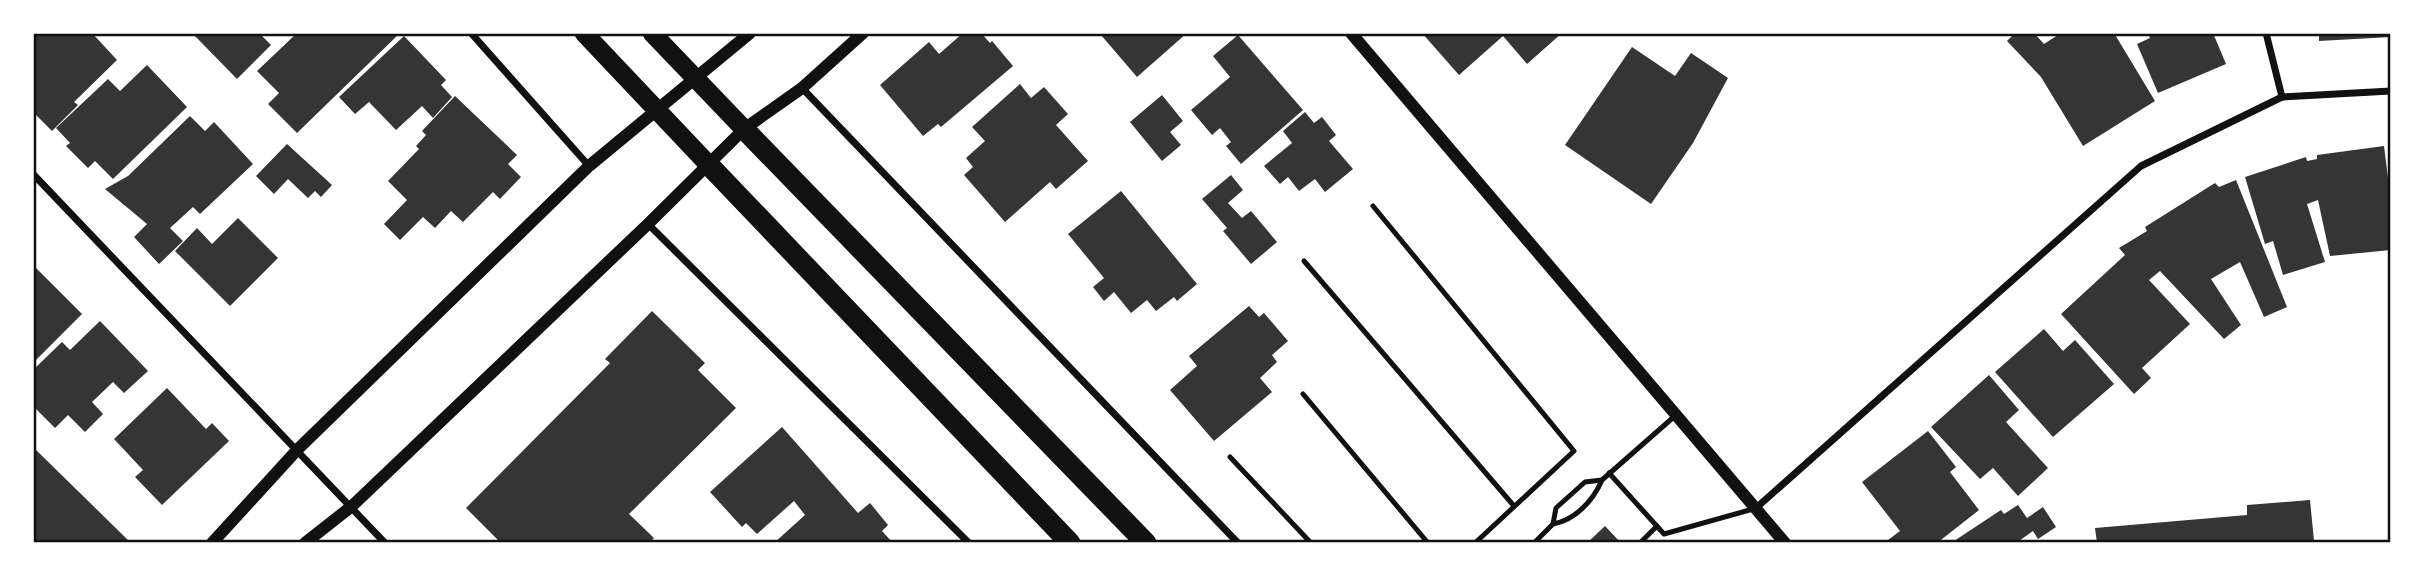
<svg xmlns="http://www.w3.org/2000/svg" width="2424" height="576" viewBox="0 0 2424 576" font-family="Ubuntu,sans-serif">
  <rect width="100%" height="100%" fill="#fff"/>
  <g fill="#353535">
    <polygon points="33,33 92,33 117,60 74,102 78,105 52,131 33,112"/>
    <polygon points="192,33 259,33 271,45 237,79"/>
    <polygon points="297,33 400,33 297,133 268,104 279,93 257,71"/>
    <polygon points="963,33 981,33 990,43 992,41 1013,66 941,127 938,124 923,136 880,85 929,42 939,54"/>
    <polygon points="1103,33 1187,33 1137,77 1101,35"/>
    <polygon points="1422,33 1562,33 1527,64 1503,36 1459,75"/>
    <polygon points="2015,33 2034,33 2044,44 2061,33 2114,33 2155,101 2083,146 2041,77 2007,41"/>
    <polygon points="2148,33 2213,33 2226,64 2158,93 2137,44 2150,38"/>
    <polygon points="2319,33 2391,33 2391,37 2319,41"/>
    <polygon points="1238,35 1303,110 1241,164 1226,146 1231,142 1220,128 1212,135 1191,110 1230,77 1213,56"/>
    <polygon points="404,36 446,80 441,85 452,97 433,118 422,106 396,130 369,102 355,114 339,97"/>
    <polygon points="1632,47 1675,76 1691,53 1728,78 1693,143 1651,204 1565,145"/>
    <polygon points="147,65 187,107 113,179 95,161 88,168 66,146 70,143 56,128 108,79 120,91"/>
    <polygon points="1020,84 1031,98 1044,87 1068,114 1056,125 1088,161 1056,189 1050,182 1005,222 964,175 973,167 966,158 985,141 972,127"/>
    <polygon points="1162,95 1183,121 1170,132 1181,145 1162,161 1130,122"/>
    <polygon points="455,96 517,155 508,164 521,177 500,199 493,192 463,222 451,211 435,228 423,217 400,240 384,224 407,200 388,181 419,149 416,146 426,135 422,131"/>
    <polygon points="1305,112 1314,123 1322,117 1336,135 1329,141 1353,169 1325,192 1315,179 1299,191 1288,177 1280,184 1264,166 1292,143 1283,131"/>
    <polygon points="190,116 205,131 214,122 253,164 200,214 193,207 170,228 183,241 159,264 134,237 147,224 105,189 128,176"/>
    <polygon points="287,144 332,185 321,197 315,191 308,198 288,179 274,194 256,176"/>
    <polygon points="2384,146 2391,202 2391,250 2330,256 2318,200 2307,204 2325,262 2283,275 2273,241 2265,244 2245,177 2306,157 2307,161 2317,159 2317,155"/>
    <polygon points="1231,175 1243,190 1228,203 1242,218 1251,211 1277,242 1251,264 1223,231 1227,228 1202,199"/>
    <polygon points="2236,180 2287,307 2264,317 2240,262 2211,279 2241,325 2224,339 2160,271 2149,280 2190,324 2142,368 2151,378 2134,394 2061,314 2125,255 2119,248 2147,231 2145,227 2215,183 2219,187"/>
    <polygon points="1121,191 1197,284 1177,301 1174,297 1156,311 1147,300 1131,313 1114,292 1104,301 1093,287 1104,278 1068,234"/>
    <polygon points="238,218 278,258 230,306 175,251 197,228 212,244"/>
    <polygon points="33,265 82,314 33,363"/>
    <polygon points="1249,306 1259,317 1264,313 1288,341 1272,355 1277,362 1260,378 1272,392 1214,441 1170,390 1197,366 1189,356"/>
    <polygon points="652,311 705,363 698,370 736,408 629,514 654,538 649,543 501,543 466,508 610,363 605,359"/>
    <polygon points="100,321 148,371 124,393 113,382 92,402 103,414 85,432 68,415 55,428 33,406 33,370 62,342 70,350"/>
    <polygon points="2044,329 2063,351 2075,340 2114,384 2053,437 1995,372"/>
    <polygon points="1989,375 2019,410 2006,422 2048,468 2018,496 1993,468 1980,479 1931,427"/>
    <polygon points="167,388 206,429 212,423 229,441 162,505 135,477 143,470 114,439"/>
    <polygon points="782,427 858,513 870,503 888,525 882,531 893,543 774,543 805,515 794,501 757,534 746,523 742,527 710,492"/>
    <polygon points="1928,431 1956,467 1950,472 1979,510 1937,543 1884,543 1900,531 1862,482"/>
    <polygon points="33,447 131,543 33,543"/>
    <polygon points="2310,500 2314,541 2097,543 2095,528 2247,515 2247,505"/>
    <polygon points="2018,505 2027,518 2043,507 2056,527 2038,539 2033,531 2016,543 1951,543 2001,510 2004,514"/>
    <polygon points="1605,526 1621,543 1587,543"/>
  </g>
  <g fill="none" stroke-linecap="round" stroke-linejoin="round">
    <g stroke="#111" stroke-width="5">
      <polyline points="1373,206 1574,451 1475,543"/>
      <polyline points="1304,261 1514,506"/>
      <polyline points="1303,394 1428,543"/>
      <polyline points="1230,457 1311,543"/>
      <polyline points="1609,473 1664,534 1753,509"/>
      <path d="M 1553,524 C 1575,520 1593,501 1602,480 L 1676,415"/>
      <polyline points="1534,543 1553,524 1556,508 1585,482 1602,480"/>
      <polyline points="1640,543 1657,526"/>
    </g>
    <g stroke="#111" stroke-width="7">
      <polyline points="471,33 589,166"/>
      <polyline points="2266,33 2282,97"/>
      <polyline points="802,88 1238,543"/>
      <polyline points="33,174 385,543"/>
      <polyline points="648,224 969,543"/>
      <polyline points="1756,508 2141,166 2282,97 2391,91"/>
    </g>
    <g stroke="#111" stroke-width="12">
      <polyline points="1351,33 1785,543"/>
      <polyline points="212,543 297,450 589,166 750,33"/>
      <polyline points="305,543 352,506 648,224 744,129 802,88 863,33"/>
    </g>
    <g stroke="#111" stroke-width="19">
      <polyline points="584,33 707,163"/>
      <polyline points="652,33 744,129"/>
    </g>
    <g stroke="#111" stroke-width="21">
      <polyline points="744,129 1146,543"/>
      <polyline points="707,163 1070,543"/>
    </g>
  </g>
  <rect width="2424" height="576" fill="none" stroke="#ffffff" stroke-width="70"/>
  <rect x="35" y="35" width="2354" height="506" fill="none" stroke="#111" stroke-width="2.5"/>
</svg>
